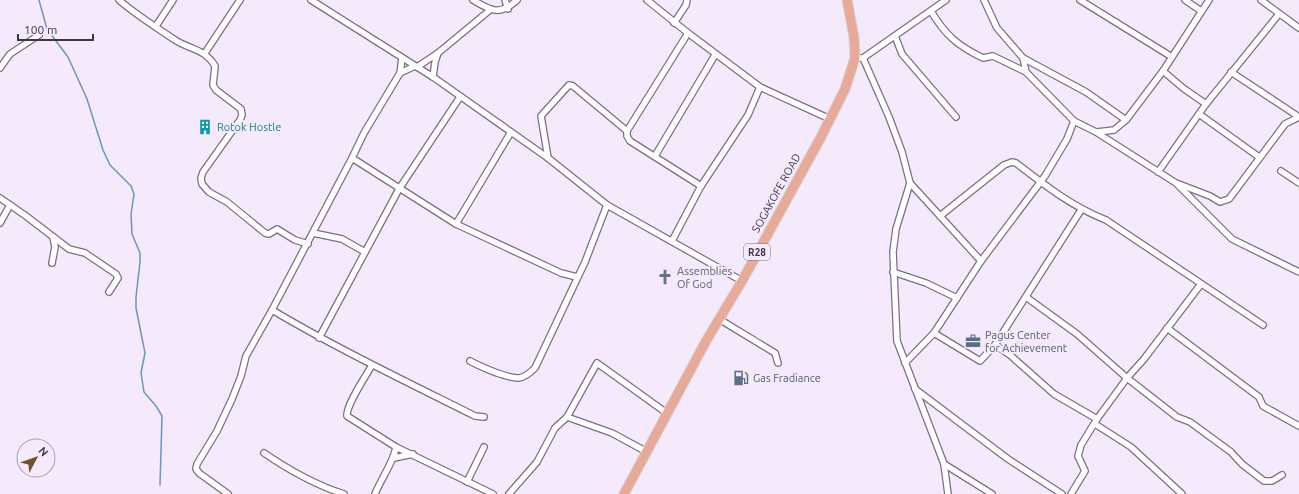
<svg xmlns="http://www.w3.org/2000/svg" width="1299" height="494" viewBox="0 0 1299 494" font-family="Ubuntu,sans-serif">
  <rect width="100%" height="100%" fill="#f4eafc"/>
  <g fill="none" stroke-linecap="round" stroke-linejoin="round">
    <polyline stroke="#6a97bc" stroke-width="1.5" points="39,0 47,29 68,57 87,99 103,150 110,165 131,186 134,194 131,214 132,234 140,253 140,262 136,297 136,308 145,353 141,373 144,392 156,406 162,416 160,485"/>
    <g stroke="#7d6d88" stroke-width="8">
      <g id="street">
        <path d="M 119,0 C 136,15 156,27 175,40 C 191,50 205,49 215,66 L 213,85 L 216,90 L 241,109 L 242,115 L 240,120 L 203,172 L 201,178 L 202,184 L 209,192 L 227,202 L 265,233 L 269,234 L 277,229 L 295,240 L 308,244"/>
        <polyline points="311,0 433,77 548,158 607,205"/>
        <path d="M 473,0 C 491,11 500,16 517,0"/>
        <polyline points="505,0 508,9"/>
        <polyline points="647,0 688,33 627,131 627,136 630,141 701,186"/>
        <polyline points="984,0 997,28 1023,58 1086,92 1126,120"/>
        <polyline points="1080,0 1172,57"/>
        <polyline points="1185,0 1201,11"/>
        <polyline points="1261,0 1299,28"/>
        <path d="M 931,11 C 945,35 958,46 983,58 L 993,56 L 1026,72"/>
        <polyline points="674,23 686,5 687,0"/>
        <polyline points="156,26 173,0"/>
        <polyline points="688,33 760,87 830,119"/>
        <polyline points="895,36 902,54 956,117"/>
        <polyline points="205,53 240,0"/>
        <polyline points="859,58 863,58 946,0"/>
        <polyline points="863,58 889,117 902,152 910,183 896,229 893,252 897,341 944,464 948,494"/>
        <polyline points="1023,58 1026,72 1074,121 1096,132 1176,183 1210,196 1220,202 1229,199 1285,124 1299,117"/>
        <polyline points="417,67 438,53 490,10"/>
        <polyline points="0,68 10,54 39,35"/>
        <polyline points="1163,71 1183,88 1206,104"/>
        <polyline points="1231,72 1299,117"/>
        <polyline points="400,73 415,66"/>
        <polyline points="433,77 435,62 438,53"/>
        <polyline points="1199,114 1259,157"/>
        <polyline points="1097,132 1114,130 1126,120 1163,71 1209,0"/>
        <polyline points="655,156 715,55"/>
        <polyline points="352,158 364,133 400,73 402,58"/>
        <polyline points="548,158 541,116 569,85 573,86 627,131"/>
        <polyline points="1281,171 1299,183"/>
        <polyline points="1158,172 1206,104 1279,14"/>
        <polyline points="910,183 981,261"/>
        <polyline points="1177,184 1232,239 1299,272"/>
        <polyline points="0,198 26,216 69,249 85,253 116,274 118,278 109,292"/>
        <path d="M 940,216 L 1004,165 L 1012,162 L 1016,163 C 1046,186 1071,206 1106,220 L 1263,325"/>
        <polyline points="0,223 10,205"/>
        <polyline points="456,224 511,132"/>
        <polyline points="313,233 342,239 365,252"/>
        <polyline points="672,241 701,186 748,115 760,87"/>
        <polyline points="52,263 55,247 53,237"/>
        <polyline points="893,272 926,283 957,298"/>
        <polyline points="1026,297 1077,334 1127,378 1177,417 1190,422 1231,452 1242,464 1264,481 1272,481 1282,475"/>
        <path d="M 272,310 C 338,349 407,382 475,416 L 484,417"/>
        <polyline points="719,319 775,353 778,363"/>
        <polyline points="1167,328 1259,397 1263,406 1299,426"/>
        <polyline points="934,333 980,361 995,345 1010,355 1054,394 1097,419"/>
        <polyline points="319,338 399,189 460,97"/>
        <polyline points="995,345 1081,210"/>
        <path d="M 470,361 C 479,366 487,369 497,373 C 514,378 520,383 535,368 L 585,262 L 607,205 L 742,281"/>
        <polyline points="905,363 934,333 981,261 1045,176 1067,139 1074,121"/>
        <path d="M 372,365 C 366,376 346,405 347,416 L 396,447 L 493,494"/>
        <polyline points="915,389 1008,459 1062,494"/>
        <polyline points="567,417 612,433 647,452"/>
        <polyline points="1095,424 1131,447 1182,494"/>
        <path d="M 264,453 C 289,470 315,485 344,494"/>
        <polyline points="394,458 413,454"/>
        <polyline points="944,464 992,494"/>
        <polyline points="467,482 484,447"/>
        <polyline points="228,494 199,473 196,469 197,464 217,431 232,399 241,376 246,356 272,310 352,158 456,224 561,273 577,277"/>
        <path d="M 375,494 C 381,479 394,461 396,447"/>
        <polyline points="509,494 537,462 555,428 567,417 597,363 668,414"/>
        <polyline points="1071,494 1085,471 1078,456 1081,445 1097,419 1127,378 1144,359 1201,284"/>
      </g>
    </g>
    <g stroke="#d4d3d5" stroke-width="11">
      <polyline id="primary" points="624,494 706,341 742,281 821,137 845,89 855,58 854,37 847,0"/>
    </g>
    <use href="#street" stroke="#fff" stroke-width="5.5"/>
    <use href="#primary" stroke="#e8aa98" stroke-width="9"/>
  </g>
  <defs>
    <g id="building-bare" transform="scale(1.2)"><path d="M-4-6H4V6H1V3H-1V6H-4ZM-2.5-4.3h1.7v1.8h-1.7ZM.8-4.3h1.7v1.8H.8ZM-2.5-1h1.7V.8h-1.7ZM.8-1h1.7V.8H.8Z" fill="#0f9aa8" stroke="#f4eafc" stroke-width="2.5" paint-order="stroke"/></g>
    <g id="church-bare" transform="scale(1.2)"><path d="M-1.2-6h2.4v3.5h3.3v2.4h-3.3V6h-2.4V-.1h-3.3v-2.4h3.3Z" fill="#6b7280" stroke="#f4eafc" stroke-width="2.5" paint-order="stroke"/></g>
    <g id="office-bare" transform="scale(1.2)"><path d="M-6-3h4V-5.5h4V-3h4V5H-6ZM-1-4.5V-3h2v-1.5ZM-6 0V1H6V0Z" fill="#5c6f8a" stroke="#f4eafc" stroke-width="2.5" paint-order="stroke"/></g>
    <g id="fuel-bare" transform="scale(1.2)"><path d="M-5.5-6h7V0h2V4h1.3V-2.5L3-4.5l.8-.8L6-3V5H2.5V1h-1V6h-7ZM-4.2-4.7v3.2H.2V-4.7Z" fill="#5c6f8a" stroke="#f4eafc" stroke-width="2.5" paint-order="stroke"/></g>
  </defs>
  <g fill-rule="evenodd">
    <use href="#building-bare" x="205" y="127"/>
    <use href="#church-bare" x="665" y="277"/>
    <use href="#office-bare" x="973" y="341"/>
    <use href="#fuel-bare" x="741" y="378"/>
  </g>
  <g text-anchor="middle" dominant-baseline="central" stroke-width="4" stroke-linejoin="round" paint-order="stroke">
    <rect fill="#f4eafc" stroke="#746c7a" stroke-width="1" x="744" y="244" width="26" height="16" rx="3"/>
    <g font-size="10" font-weight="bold" fill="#3d3642">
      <text x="757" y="252">R28</text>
    </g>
    <g font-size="11" fill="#0d838f" stroke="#f4eafc" text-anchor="start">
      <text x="217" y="127">Rotok Hostle</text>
    </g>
    <g font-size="11" fill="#3d3642" stroke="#f4eafc">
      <text transform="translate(776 193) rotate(-61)">SOGAKOFE ROAD</text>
    </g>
    <g font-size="11" fill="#5b616d" stroke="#f4eafc" text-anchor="start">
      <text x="677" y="271">Assemblies<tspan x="677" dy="13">Of God</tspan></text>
    </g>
    <g font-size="11" fill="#4e5e75" stroke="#f4eafc" text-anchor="start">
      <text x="985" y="335">Pagus Center<tspan x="985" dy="13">for Achievement</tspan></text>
      <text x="753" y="378">Gas Fradiance</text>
    </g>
  </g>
  <g transform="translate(36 458) rotate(49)"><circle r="19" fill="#f4eafc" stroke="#aba2b2"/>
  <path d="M0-3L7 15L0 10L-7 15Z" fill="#6f5326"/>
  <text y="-6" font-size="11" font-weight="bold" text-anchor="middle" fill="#3d3642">N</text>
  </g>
  <path d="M18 34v6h75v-6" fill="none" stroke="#3d3642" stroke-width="2"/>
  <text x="24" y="34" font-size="12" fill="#3d3642" stroke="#f4eafc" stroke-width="3" paint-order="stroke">100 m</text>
</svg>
